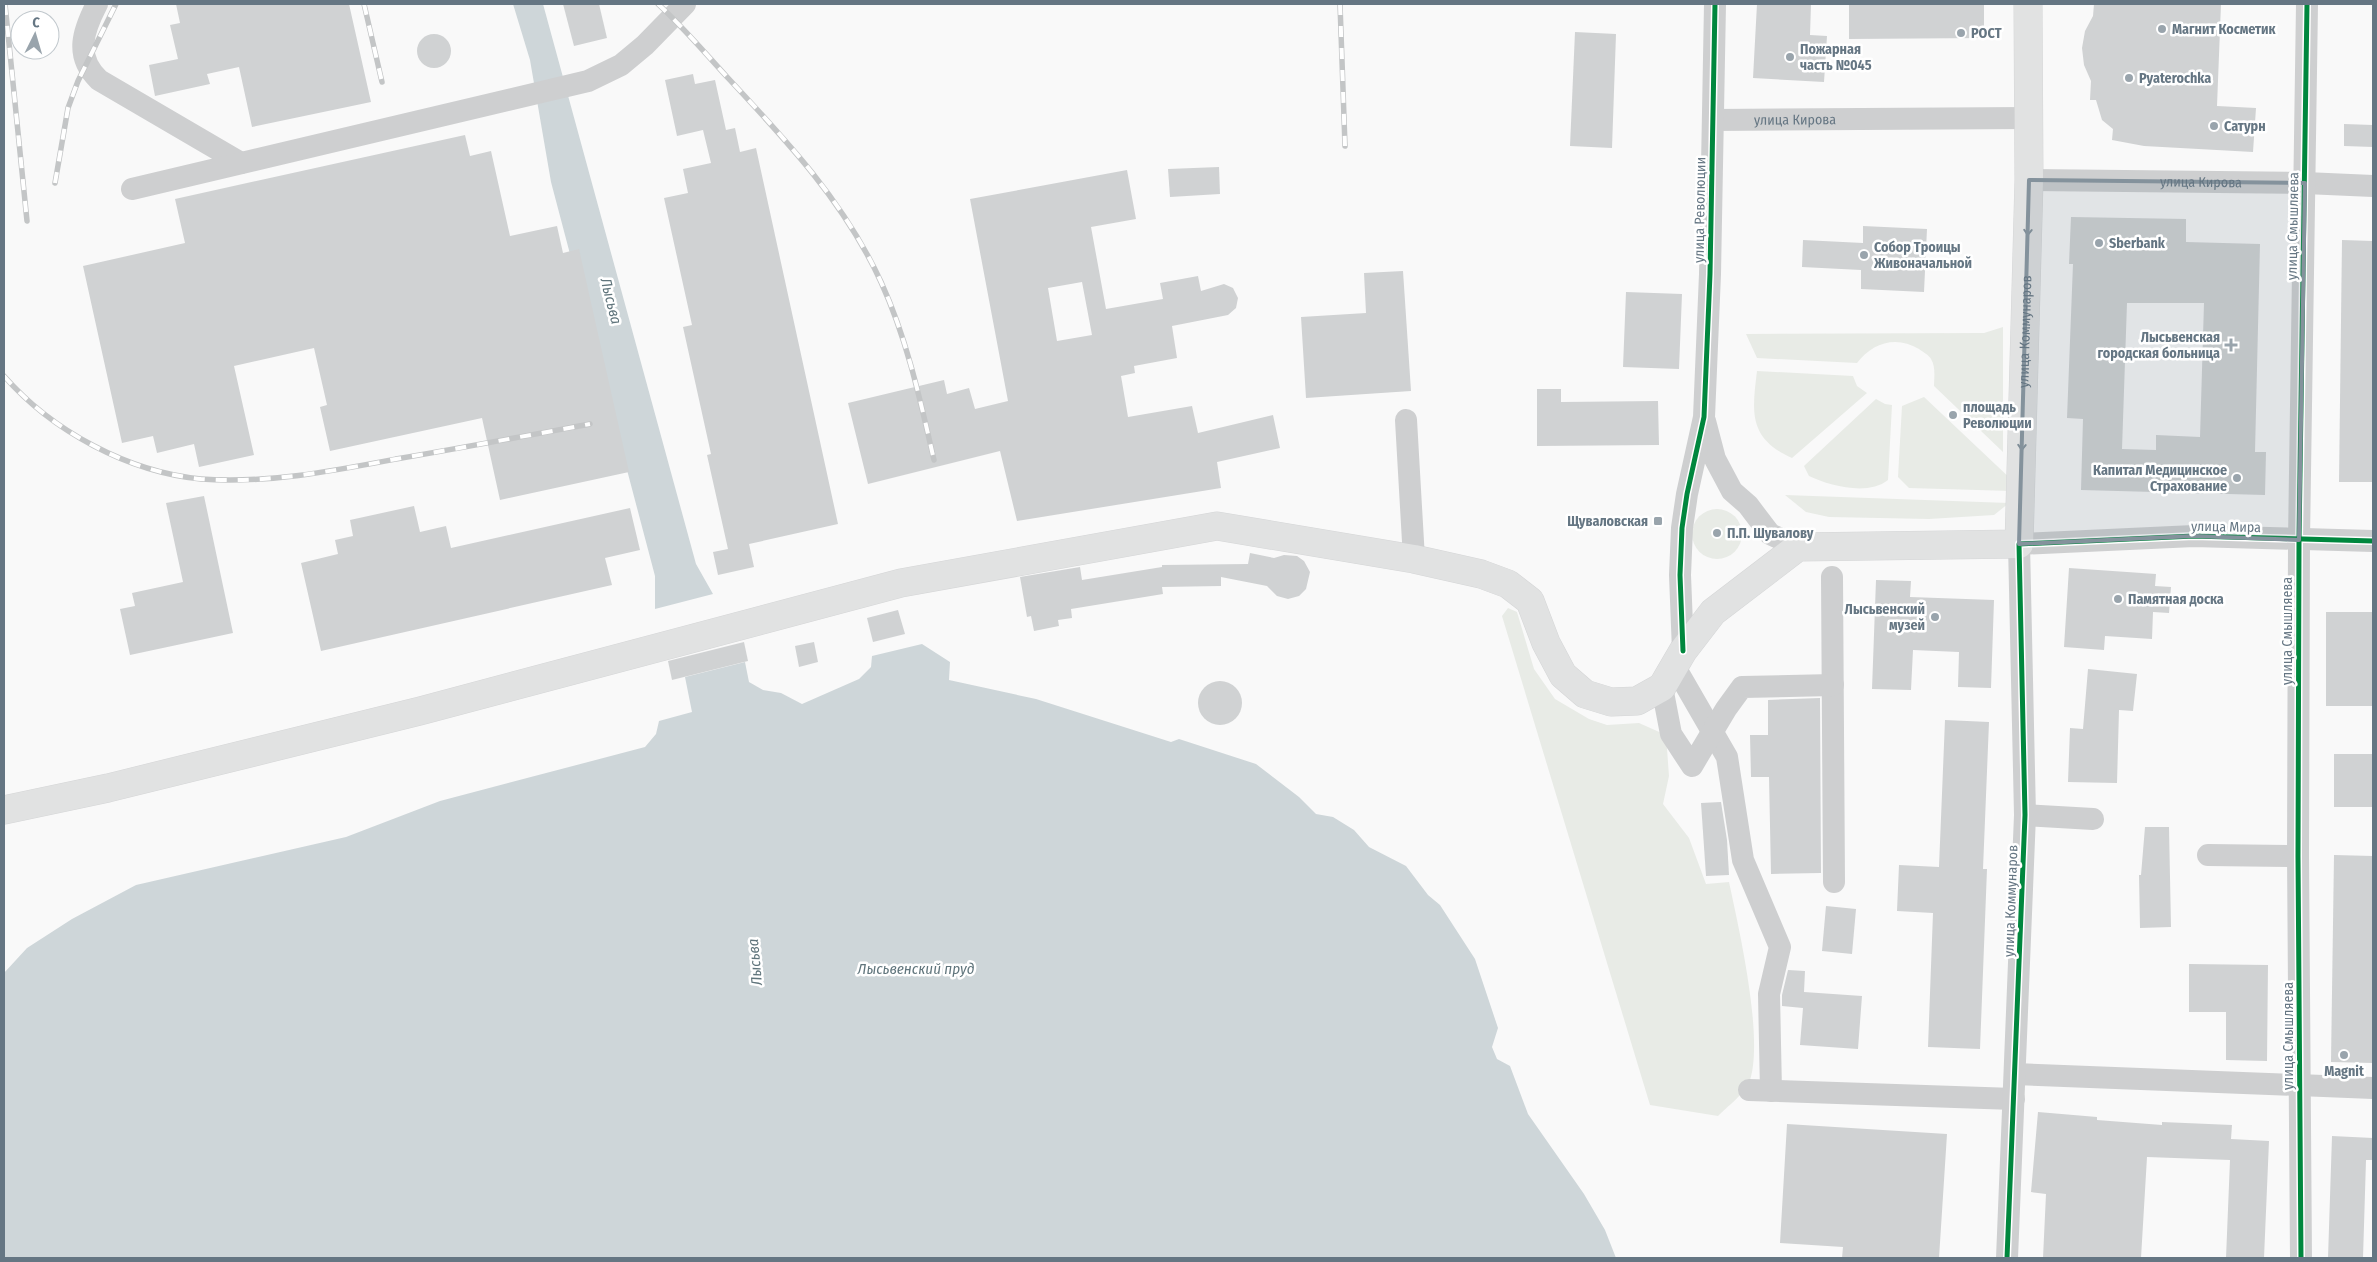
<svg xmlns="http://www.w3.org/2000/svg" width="2377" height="1262" viewBox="0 0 2377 1262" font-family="'Fira Sans Condensed',sans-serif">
  <rect width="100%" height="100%" fill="#f9f9f9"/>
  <g fill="#e8ebe6">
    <path d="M 2003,327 L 2003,452 L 1934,386 C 1934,378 1936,367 1931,359 C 1929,355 1923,352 1919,349 C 1896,335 1872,343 1857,363 L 1757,358 L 1746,334 L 1984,333 Z"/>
    <path d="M 1757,371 L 1853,376 L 1857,386 L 1867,393 L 1792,458 C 1748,438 1752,412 1757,371 Z"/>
    <polygon points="1924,397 2014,482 2011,491 1909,488 1898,477 1902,406"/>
    <path d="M 1876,399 L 1885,404 L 1892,405 L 1888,480 C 1868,496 1830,486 1809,476 L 1804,466 Z"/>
    <polygon points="1785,495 2009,503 1994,515 1929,519 1829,517 1806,512"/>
    <circle cx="1717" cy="534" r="25"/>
    <path d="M 1508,608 L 1517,612 L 1534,669 L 1555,699 L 1589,719 L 1607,725 L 1639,723 L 1666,735 L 1669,776 L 1663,804 L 1689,838 L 1706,884 L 1729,882 C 1739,929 1765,1041 1749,1083 C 1746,1092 1726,1108 1718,1116 L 1650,1105 L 1502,616 Z"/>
  </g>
  <g fill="#ced6d9">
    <polygon points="513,4 543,4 696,564 713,594 655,609 655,576 551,182 530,60"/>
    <polygon points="922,644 950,662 949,680 1036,699 1171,742 1179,739 1256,764 1299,797 1316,814 1333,817 1354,830 1369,847 1406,866 1428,895 1440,905 1475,959 1498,1028 1492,1047 1497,1059 1510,1066 1528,1114 1584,1194 1605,1230 1616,1258 4,1258 4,973 27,948 72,919 136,885 346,837 440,801 645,747 656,734 659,721 692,712 685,677 745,662 749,682 763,690 781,693 802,704 859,679 871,667 872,656"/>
  </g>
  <g fill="#d0d2d3" fill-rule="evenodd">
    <polygon points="176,4 349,4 371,102 252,127 239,67 207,74 210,84 155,96 149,65 178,59 170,25 180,23"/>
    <polygon points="563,4 599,4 607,38 574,46"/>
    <polygon points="1757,4 1811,4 1810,35 1827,36 1824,82 1753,78"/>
    <polygon points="1849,4 1984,4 1984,38 1849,39"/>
    <polygon points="2094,4 2221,4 2217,106 2256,108 2253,152 2144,146 2112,140 2113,129 2102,120 2096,100 2090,100 2091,81 2084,65 2082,48 2085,31 2093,16"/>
    <polygon points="1575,32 1616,34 1612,148 1570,146"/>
    <circle cx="434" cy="51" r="17"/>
    <polygon points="693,74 695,84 715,80 726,130 735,128 740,152 756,148 838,524 749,544 754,567 718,575 713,552 728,549 707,455 711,454 683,327 692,325 664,198 688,193 683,169 711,163 703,130 677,136 665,80"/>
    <polygon points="2344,124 2373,125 2373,147 2344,146"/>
    <polygon points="465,135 470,156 491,151 510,236 557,226 563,253 579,249 629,472 500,500 482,418 330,451 320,407 327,405 314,348 234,366 254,455 199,467 194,444 157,453 153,436 122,443 83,266 185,243 175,199"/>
    <polygon points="1219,167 1220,194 1170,197 1168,169"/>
    <path d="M 1127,170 L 1136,219 L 1091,227 L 1106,309 L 1163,299 L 1160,283 L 1198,276 L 1201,291 L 1224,284 L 1233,288 L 1238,298 L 1236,308 L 1228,315 L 1172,326 L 1177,358 L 1134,366 L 1135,373 L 1121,376 L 1128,417 L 1192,406 L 1198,433 L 1273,415 L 1280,448 L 1217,462 L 1221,488 L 1017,521 L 1000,451 L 868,484 L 848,403 L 944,380 L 947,394 L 969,388 L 975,409 L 1008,401 L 970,199 ZM 1082,282 L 1092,335 L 1057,341 L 1048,288 Z"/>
    <path d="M 2071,217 L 2186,219 L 2186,242 L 2260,244 L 2255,452 L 2266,452 L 2265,495 L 2081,490 L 2083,419 L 2067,418 L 2073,264 L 2069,264 ZM 2127,303 L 2204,303 L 2200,437 L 2156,435 L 2156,450 L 2122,449 Z"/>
    <polygon points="1863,226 1927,229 1924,292 1861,289 1861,270 1802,267 1803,240 1863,243"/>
    <polygon points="2342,240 2373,241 2373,482 2339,482"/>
    <polygon points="1403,271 1411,391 1306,398 1301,317 1366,313 1364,273"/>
    <polygon points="1626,292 1682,294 1679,369 1623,367"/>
    <polygon points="1537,389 1561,389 1561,402 1658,401 1659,445 1537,446"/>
    <polygon points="204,496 233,633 130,655 120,609 135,606 132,593 183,582 166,503"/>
    <polygon points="414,506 420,532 446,526 451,548 630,508 640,550 605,558 612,585 321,651 301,563 338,554 335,540 353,536 350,520"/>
    <polygon points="1250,553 1274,558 1284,555 1297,556 1304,561 1310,572 1306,589 1299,596 1288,599 1277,596 1267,586 1221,577 1221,586 1162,587 1163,594 1071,609 1072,618 1058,620 1059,626 1034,631 1031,616 1027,617 1020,577 1080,567 1082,580 1162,567 1162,565 1248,564"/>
    <polygon points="2069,568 2156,574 2155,586 2171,587 2169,613 2153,612 2152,639 2105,636 2104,650 2064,647"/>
    <polygon points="1876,580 1911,581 1910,597 1994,600 1991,688 1958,687 1959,652 1913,650 1911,690 1872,689"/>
    <polygon points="898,610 905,634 873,642 867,618"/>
    <rect x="2326" y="612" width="47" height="94"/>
    <polygon points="744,642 748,661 672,680 668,661"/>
    <polygon points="814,642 818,662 799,667 795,646"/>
    <polygon points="2088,669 2137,674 2133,711 2119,710 2117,783 2068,782 2070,728 2083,729"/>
    <circle cx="1220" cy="703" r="22"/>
    <polygon points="1820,698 1821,873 1771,874 1769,777 1751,777 1750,735 1768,735 1768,700"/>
    <polygon points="1945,720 1989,722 1983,869 1987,869 1980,1049 1928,1047 1933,913 1897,911 1899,865 1939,867"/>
    <rect x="2334" y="754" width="39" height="53"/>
    <polygon points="1721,802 1727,840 1729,875 1706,876 1701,803"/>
    <polygon points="2145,827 2169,827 2171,927 2140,928 2139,875 2141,875"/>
    <polygon points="2334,855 2373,856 2373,1063 2331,1062"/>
    <polygon points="1826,906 1856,909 1852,954 1822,951"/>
    <polygon points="2189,964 2268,965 2267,1061 2226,1060 2226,1012 2189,1012"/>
    <polygon points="1788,970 1805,971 1804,992 1862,996 1858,1049 1800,1045 1803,1008 1782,1006 1782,995"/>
    <polygon points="2038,1112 2097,1117 2097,1120 2162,1125 2162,1122 2232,1125 2231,1139 2269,1141 2264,1258 2226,1258 2230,1160 2147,1157 2141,1258 2043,1258 2046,1194 2031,1192"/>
    <polygon points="1787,1124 1947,1134 1939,1258 1842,1258 1843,1247 1780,1243"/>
    <polygon points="2332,1136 2373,1138 2373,1160 2366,1160 2363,1258 2328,1258"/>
  </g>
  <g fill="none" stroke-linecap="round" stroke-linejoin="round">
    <g stroke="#d5d6d7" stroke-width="29">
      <g id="major">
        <path id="s3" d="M 4,810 L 108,788 L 420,711 L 901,583 L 1217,526 L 1414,559 L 1481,574 L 1508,584 L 1530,601 L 1546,643 L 1563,675 L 1585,694 L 1611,702 L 1637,701 L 1662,687 L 1683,651 L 1713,612 L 1798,547 L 2019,544 L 2029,180 L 2028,4"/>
      </g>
    </g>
    <g stroke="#cecfd0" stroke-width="22">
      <path d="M 97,4 C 83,31 74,56 99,80 L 241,163"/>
      <path id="s1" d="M 1714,120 L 2028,118"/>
      <path id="s2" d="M 2029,180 L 2305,183 L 2373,186"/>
      <polyline points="132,189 588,81 621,65 645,45 685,4"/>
      <polyline points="1406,420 1414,559"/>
      <polyline points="1705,421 1715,459 1732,491 1748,505 1770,534 1798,547"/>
      <polyline points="1832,577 1834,882"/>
      <polyline points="1683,651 1680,575 1682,528 1687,494 1704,417 1710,274 1715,4"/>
      <polyline points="1675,667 1727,757 1743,860 1780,947 1769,994 1771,1091"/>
      <polyline points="1662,687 1671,734 1692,766 1726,709 1742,687 1833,685"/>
      <polyline points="2025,815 2093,819"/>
      <polyline points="2208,855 2298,856"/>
      <polyline points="2015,1074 2373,1088"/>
      <polyline points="1749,1090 2014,1099"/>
      <polyline points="2007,1258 2025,815 2019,544 2194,536 2373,541"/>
      <polyline points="2301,1258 2298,856 2299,540 2307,4"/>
    </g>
    <use href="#major" stroke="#e1e2e2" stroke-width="28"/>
    <g stroke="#c3c5c6" stroke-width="5.5">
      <g id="rail">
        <polyline points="5,4 27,221"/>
        <polyline points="364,4 382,82"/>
        <path d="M 658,4 C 683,27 705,53 728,78 C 787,141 845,203 881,282 C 907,339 920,399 934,460"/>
        <polyline points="1340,4 1345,146"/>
        <polyline points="55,183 68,108 78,81 116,4"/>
        <path d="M 4,376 C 52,431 128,472 201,479 C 265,484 333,471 396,459 C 461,448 525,436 590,424"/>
      </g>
    </g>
    <use href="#rail" stroke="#fff" stroke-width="4" stroke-dasharray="11" stroke-linecap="butt"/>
    <g stroke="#fff" stroke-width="8">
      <g id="cycleway">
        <polyline points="1683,651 1680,575 1682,528 1687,494 1704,417 1710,274 1715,4"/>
        <polyline points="2007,1258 2025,815 2019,544 2194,536 2373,541"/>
        <polyline points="2301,1258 2298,856 2299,540 2307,4"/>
      </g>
    </g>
    <use href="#cycleway" stroke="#00873e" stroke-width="5"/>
  </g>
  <defs><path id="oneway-shaft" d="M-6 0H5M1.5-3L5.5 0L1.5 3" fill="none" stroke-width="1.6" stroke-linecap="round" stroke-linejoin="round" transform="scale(1.25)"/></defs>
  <g stroke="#7e8c96">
    <use href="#oneway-shaft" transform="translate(2028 228) rotate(92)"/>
    <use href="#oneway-shaft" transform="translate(2022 443) rotate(92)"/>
  </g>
  <path fill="#84929c" fill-opacity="0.2" stroke="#84929c" stroke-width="4" stroke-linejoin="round" d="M 2029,180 L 2305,183 L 2299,540 L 2194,536 L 2019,544 Z"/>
  <g fill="#99a4ac" stroke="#fff" stroke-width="2">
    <circle cx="2162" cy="29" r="5"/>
    <circle cx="1961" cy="33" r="5"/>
    <circle cx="1790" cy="57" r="5"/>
    <circle cx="2129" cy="78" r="5"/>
    <circle cx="2214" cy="126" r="5"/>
    <circle cx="2099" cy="243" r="5"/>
    <circle cx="1864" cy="255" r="5"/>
    <path d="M2228.5 337.5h5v5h5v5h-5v5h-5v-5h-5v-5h5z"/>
    <circle cx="1953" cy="415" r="5"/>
    <circle cx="2237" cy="478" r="5"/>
    <rect x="1653" y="516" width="10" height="10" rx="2.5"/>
    <circle cx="1717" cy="533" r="5"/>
    <circle cx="2118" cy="599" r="5"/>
    <circle cx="1935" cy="617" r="5"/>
    <circle cx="2344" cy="1055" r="5"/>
  </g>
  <g text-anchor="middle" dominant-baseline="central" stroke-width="5" stroke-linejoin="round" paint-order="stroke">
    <g font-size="14" font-weight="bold" fill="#657683" stroke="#fff" text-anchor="start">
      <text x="2172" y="29">Магнит Косметик</text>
      <text x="1971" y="33">РОСТ</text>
      <text x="1800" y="49">Пожарная<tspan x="1800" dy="16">часть №045</tspan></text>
      <text x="2139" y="78">Pyaterochka</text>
      <text x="2224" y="126">Сатурн</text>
      <text x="2109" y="243">Sberbank</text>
      <text x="1874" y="247">Собор Троицы<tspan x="1874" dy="16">Живоначальной</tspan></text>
      <text x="2220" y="337" text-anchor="end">Лысьвенская<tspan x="2220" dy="16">городская больница</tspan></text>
      <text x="1963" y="407">площадь<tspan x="1963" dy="16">Революции</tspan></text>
      <text x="2227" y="470" text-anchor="end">Капитал Медицинское<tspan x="2227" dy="16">Страхование</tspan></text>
      <text x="1648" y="521" text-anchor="end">Щуваловская</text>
      <text x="1727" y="533">П.П. Шувалову</text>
      <text x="2128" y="599">Памятная доска</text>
      <text x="1925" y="609" text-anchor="end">Лысьвенский<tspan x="1925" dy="16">музей</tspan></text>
      <text x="2344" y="1071" text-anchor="middle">Magnit</text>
    </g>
    <g font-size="14" fill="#657683" stroke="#fff">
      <text stroke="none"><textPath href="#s1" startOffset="81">улица Кирова</textPath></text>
      <text stroke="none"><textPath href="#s2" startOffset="172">улица Кирова</textPath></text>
      <text transform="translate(1700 210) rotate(-89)">улица Революции</text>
      <text transform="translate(2293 226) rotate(-89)">улица Смышляева</text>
      <text stroke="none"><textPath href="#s3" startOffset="2395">улица Коммунаров</textPath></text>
      <text transform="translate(2226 527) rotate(1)">улица Мира</text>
      <text transform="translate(2287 631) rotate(-90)">улица Смышляева</text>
      <text transform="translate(2011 901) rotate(-88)">улица Коммунаров</text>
      <text transform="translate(2288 1036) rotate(-90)">улица Смышляева</text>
    </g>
    <g font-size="15" font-style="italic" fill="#60757c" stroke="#fff">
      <text transform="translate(611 301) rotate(76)">Лысьва</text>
      <text transform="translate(755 962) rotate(-95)">Лысьва</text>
      <text x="916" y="969">Лысьвенский пруд</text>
    </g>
  </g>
  <rect width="2377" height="1262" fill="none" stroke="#657683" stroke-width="10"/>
  <g transform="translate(35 35) rotate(5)"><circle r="24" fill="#ffffff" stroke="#c1c8cd"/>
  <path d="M0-4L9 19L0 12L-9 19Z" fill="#99a4ac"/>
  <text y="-8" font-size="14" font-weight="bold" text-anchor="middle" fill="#657683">С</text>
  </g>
</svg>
